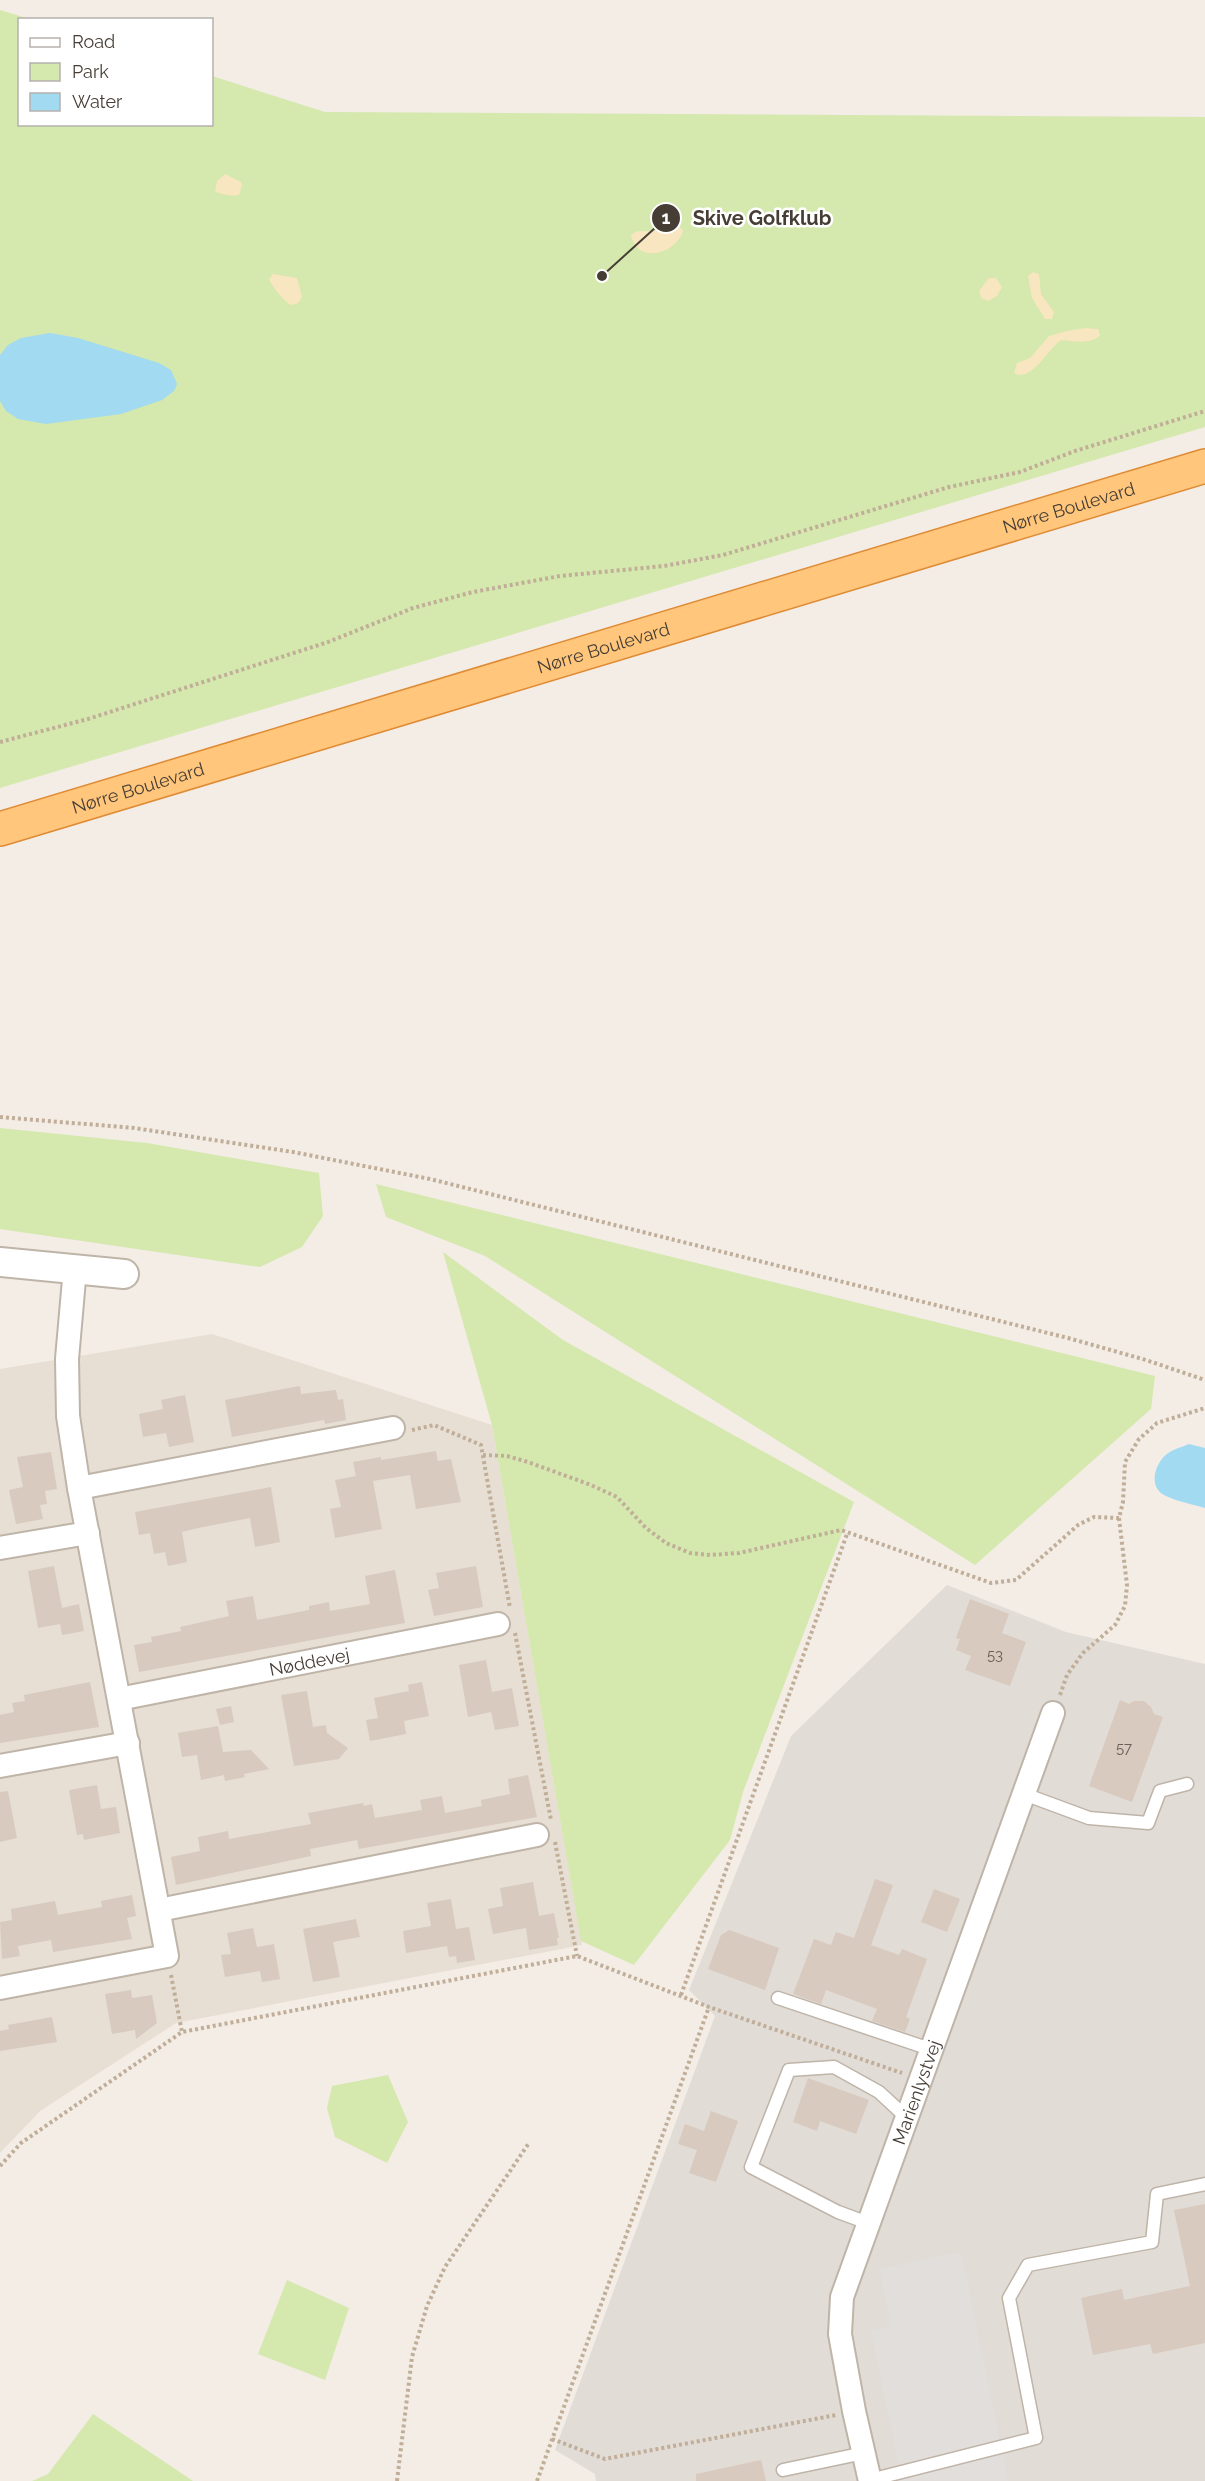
<svg xmlns="http://www.w3.org/2000/svg" width="1205" height="2481" viewBox="0 0 1205 2481" font-family="Raleway,sans-serif">
  <rect width="100%" height="100%" fill="#f3ede6"/>
  <polygon fill="#e7dfd4" points="212,1334 492,1425 582,1945 176,2023 40,2111 0,2153 0,1369"/>
  <polygon fill="#e2dcd7" points="947,1585 1066,1632 1205,1664 1205,2481 596,2481 595,2474 555,2450 715,2016 689,1990 791,1736"/>
  <g fill="#d5e8ae">
    <polygon points="0,10 30,19 20,20 20,124 212,124 212,76 325,112 1205,117 1205,427 0,788"/>
    <polygon points="0,1128 147,1143 319,1173 323,1216 302,1247 260,1267 0,1229"/>
    <polygon points="376,1184 1155,1376 1151,1409 975,1565 485,1256 386,1217"/>
    <polygon points="443,1252 563,1340 854,1502 743,1792 730,1840 634,1965 581,1941 492,1425"/>
    <polygon points="388,2075 408,2122 387,2163 335,2137 327,2108 332,2086"/>
    <polygon points="287,2280 349,2308 325,2380 258,2354"/>
    <polygon points="93,2414 193,2481 32,2481 48,2474"/>
  </g>
  <g fill="#f8e6c0">
    <path d="M 225,174 L 241,182 L 242,185 L 239,195 C 234,197 219,194 215,191 L 217,181 Z"/>
    <path d="M 671,224 L 681,228 L 683,231 C 676,254 637,265 631,235 C 640,227 647,234 656,230 C 661,229 666,226 671,224 Z"/>
    <polygon points="1033,272 1039,274 1041,294 1054,312 1052,319 1045,319 1032,298 1028,276"/>
    <path d="M 273,274 L 297,278 L 302,297 L 298,303 L 291,305 C 285,303 271,285 269,279 Z"/>
    <polygon points="989,278 996,278 1002,287 997,296 988,301 981,298 979,291"/>
    <path d="M 1085,328 L 1098,329 L 1100,335 C 1091,345 1073,341 1061,340 C 1048,349 1031,383 1014,373 L 1017,363 L 1030,358 L 1049,336 L 1067,331 Z"/>
  </g>
  <polygon fill="#e1dedb" points="961,2252 1008,2481 902,2481 871,2330 891,2326 880,2269"/>
  <g fill="#a1daf1">
    <polygon points="50,333 78,338 159,363 171,370 177,384 174,391 162,400 121,414 46,424 18,419 6,411 0,401 0,355 8,345 21,338"/>
    <path d="M 1189,1444 L 1205,1448 L 1205,1508 C 1192,1504 1175,1501 1164,1495 C 1148,1486 1155,1463 1167,1454 C 1173,1449 1182,1447 1189,1444 Z"/>
  </g>
  <g fill="#d8cabe">
    <polygon points="300,1386 301,1394 336,1390 338,1400 343,1399 346,1420 325,1424 324,1420 232,1437 225,1400"/>
    <polygon points="185,1395 194,1442 169,1447 166,1433 143,1437 139,1414 163,1409 161,1400"/>
    <polygon points="436,1451 438,1461 451,1459 461,1502 416,1509 410,1475 373,1481 382,1529 335,1538 330,1509 341,1507 335,1480 356,1476 353,1462 381,1457 381,1460"/>
    <polygon points="51,1452 57,1489 45,1491 47,1504 40,1505 43,1519 16,1524 9,1490 23,1487 17,1457"/>
    <polygon points="271,1487 280,1542 255,1547 250,1518 198,1528 182,1532 187,1562 168,1566 165,1552 154,1554 150,1533 139,1535 135,1512"/>
    <polygon points="54,1566 62,1608 79,1604 84,1631 62,1635 60,1624 38,1628 28,1571"/>
    <polygon points="476,1566 483,1607 434,1616 428,1590 439,1588 436,1573"/>
    <polygon points="395,1570 405,1623 139,1672 134,1645 152,1642 151,1637 181,1631 180,1627 229,1616 226,1601 253,1596 257,1620 309,1610 309,1606 329,1602 330,1611 370,1604 365,1576"/>
    <polygon points="970,1599 1009,1614 1002,1633 1026,1642 1010,1686 965,1670 971,1656 956,1650 960,1639 956,1638"/>
    <polygon points="486,1660 492,1692 512,1688 519,1726 495,1730 491,1712 468,1717 459,1665"/>
    <polygon points="90,1682 99,1727 0,1743 0,1715 14,1712 12,1703 25,1701 24,1695"/>
    <polygon points="422,1682 429,1716 404,1721 406,1734 370,1741 366,1720 378,1718 374,1698 409,1691 408,1685"/>
    <polygon points="307,1691 313,1727 326,1725 327,1733 348,1748 339,1759 294,1766 281,1695"/>
    <polygon points="1120,1700 1129,1704 1134,1701 1144,1701 1151,1707 1154,1714 1163,1717 1132,1802 1089,1786"/>
    <polygon points="231,1706 234,1722 220,1725 216,1709"/>
    <polygon points="218,1726 223,1752 251,1750 269,1769 244,1774 245,1777 225,1781 224,1775 201,1780 197,1755 182,1757 178,1733"/>
    <polygon points="528,1775 537,1817 359,1849 357,1840 310,1849 311,1856 176,1885 171,1857 200,1851 198,1837 228,1831 229,1839 311,1824 308,1813 363,1803 364,1806 372,1804 375,1818 422,1810 420,1800 442,1796 445,1813 482,1806 481,1800 510,1794 508,1779"/>
    <polygon points="97,1785 101,1809 116,1807 120,1833 84,1840 83,1834 77,1835 69,1790"/>
    <polygon points="8,1791 17,1838 0,1842 0,1792"/>
    <polygon points="875,1879 893,1885 871,1945 899,1955 902,1949 927,1959 906,2017 910,2019 905,2032 872,2021 877,2009 826,1990 821,2004 793,1994 814,1939 831,1945 836,1932 854,1938"/>
    <polygon points="533,1882 539,1916 554,1913 559,1938 557,1938 558,1945 529,1950 526,1928 493,1934 488,1909 503,1906 500,1888"/>
    <polygon points="934,1889 960,1899 947,1932 921,1922"/>
    <polygon points="132,1895 136,1916 127,1918 132,1939 53,1952 51,1940 18,1946 20,1956 2,1959 0,1922 12,1920 11,1909 55,1901 58,1915 102,1907 101,1901"/>
    <polygon points="451,1899 456,1929 469,1927 475,1960 457,1963 456,1956 449,1957 447,1946 406,1953 403,1931 431,1926 427,1903"/>
    <polygon points="356,1919 360,1937 333,1942 340,1977 313,1982 303,1929"/>
    <polygon points="253,1928 257,1947 274,1944 280,1979 262,1982 260,1971 225,1977 221,1955 231,1954 227,1933"/>
    <polygon points="729,1930 779,1948 765,1990 708,1969 721,1935"/>
    <polygon points="131,1990 132,1998 152,1995 157,2023 136,2039 135,2030 112,2034 105,1994"/>
    <polygon points="52,2017 57,2042 0,2051 0,2031 9,2029 8,2025"/>
    <polygon points="808,2078 869,2100 856,2134 820,2121 817,2131 793,2122"/>
    <polygon points="711,2111 738,2121 716,2182 689,2173 697,2150 678,2144 685,2124 704,2131"/>
    <polygon points="1205,2204 1205,2343 1153,2354 1150,2344 1093,2355 1081,2298 1122,2289 1124,2300 1190,2286 1174,2210"/>
    <polygon points="761,2460 766,2481 696,2481 696,2474"/>
  </g>
  <g fill="none" stroke-linecap="round" stroke-linejoin="round">
    <g stroke="#bfb4a8" stroke-width="15">
      <g id="service">
        <polyline points="1024,1794 1089,1818 1148,1823 1160,1791 1187,1784"/>
        <polyline points="778,1998 930,2049"/>
        <polyline points="868,2223 838,2212 751,2167 789,2070 834,2067 879,2092 906,2117"/>
        <polyline points="783,2470 864,2453"/>
        <polyline points="870,2480 1036,2438 1009,2298 1028,2265 1152,2242 1157,2194 1205,2184"/>
      </g>
    </g>
    <g stroke="#bfb4a8" stroke-width="26">
      <g id="minor">
        <polyline points="79,1488 393,1428"/>
        <polyline points="0,1548 88,1533"/>
        <path id="s1" d="M 119,1699 L 498,1624"/>
        <polyline points="0,1766 128,1743"/>
        <polyline points="159,1910 537,1835"/>
        <polyline points="0,1988 167,1956 79,1488 68,1416 67,1359 75,1268"/>
        <path id="s2" d="M 870,2481 L 854,2411 L 840,2334 L 842,2297 L 1053,1713"/>
      </g>
    </g>
    <g stroke="#bfb4a8" stroke-width="32">
      <polyline id="tertiary" points="0,1262 124,1274"/>
    </g>
    <g stroke="#df8b34" stroke-width="36">
      <g id="trunk">
        <path id="s3" d="M 0,829 L 1205,466"/>
      </g>
    </g>
    <g stroke="#c0ae99" stroke-width="4" stroke-dasharray="3 3" stroke-linecap="butt">
      <polyline points="0,742 88,719 328,642 413,608 473,592 560,576 664,566 723,555 949,487 1020,472 1075,451 1205,411"/>
      <polyline points="0,1117 134,1128 293,1152 430,1179 1068,1338 1146,1360 1205,1380"/>
      <polyline points="412,1430 434,1425 481,1445 510,1608"/>
      <polyline points="483,1455 507,1456 528,1462 591,1485 617,1497 646,1528 666,1543 690,1553 710,1555 739,1553 841,1530 991,1583 1016,1580 1078,1525 1094,1517 1119,1518"/>
      <polyline points="515,1633 551,1820"/>
      <polyline points="1060,1695 1067,1675 1083,1653 1115,1625 1125,1606 1127,1585 1119,1518 1123,1502 1125,1462 1139,1439 1157,1423 1205,1408"/>
      <polyline points="555,1842 577,1956"/>
      <polyline points="171,1975 182,2032"/>
      <polyline points="681,1995 847,1534"/>
      <polyline points="0,2166 21,2143 182,2032 577,1956 709,2007 902,2073"/>
      <polyline points="552,2439 605,2459 836,2415"/>
      <polyline points="397,2481 412,2357 427,2306 445,2267 529,2143"/>
      <polyline points="537,2481 709,2007"/>
    </g>
    <use href="#service" stroke="#fff" stroke-width="12"/>
    <use href="#minor" stroke="#fff" stroke-width="22"/>
    <use href="#tertiary" stroke="#fff" stroke-width="28"/>
    <use href="#trunk" stroke="#ffc67c" stroke-width="33"/>
  </g>
  <g text-anchor="middle" dominant-baseline="central" stroke-width="5" stroke-linejoin="round" paint-order="stroke">
    <g font-size="15" fill="#6a6057">
      <text x="995" y="1655">53</text>
      <text x="1124" y="1748">57</text>
    </g>
    <g font-size="18" fill="#463d35" stroke="#fff">
      <text stroke="none"><textPath href="#s3" startOffset="1116">Nørre Boulevard</textPath></text>
      <text stroke="none"><textPath href="#s3" startOffset="630">Nørre Boulevard</textPath></text>
      <text stroke="none"><textPath href="#s3" startOffset="144">Nørre Boulevard</textPath></text>
      <text stroke="none"><textPath href="#s1" startOffset="194">Nøddevej</textPath></text>
      <text stroke="none"><textPath href="#s2" startOffset="405">Marienlystvej</textPath></text>
    </g>
  </g>
  <path fill="none" stroke="#463d35" stroke-width="2" d="M602 276L666 218"/>
  <g fill="#463d35" stroke="#fff" stroke-width="2">
    <circle cx="602" cy="276" r="6"/>
    <circle cx="666" cy="218" r="15"/>
  </g>
  <g font-size="18" text-anchor="middle" font-weight="bold" fill="#fff">
    <text x="666" y="224">1</text>
  </g>
  <g font-size="20" text-anchor="middle" font-weight="bold" fill="#463d35" stroke="#fff" stroke-width="5" stroke-linejoin="round" paint-order="stroke">
    <text x="762" y="225">Skive Golfklub</text>
  </g>
  <rect x="18" y="18" width="195" height="108" fill="#ffffff" stroke="#b5b1ae" stroke-width="1.5"/>
  <rect x="30" y="38" width="30" height="9" fill="#ffffff" stroke="#b5b1ae" stroke-width="1.5"/>
  <text x="72" y="48" font-size="18" fill="#463d35">Road</text>
  <rect x="30" y="63" width="30" height="18" fill="#d5e8ae" stroke="#b5b1ae" stroke-width="1.5"/>
  <text x="72" y="78" font-size="18" fill="#463d35">Park</text>
  <rect x="30" y="93" width="30" height="18" fill="#a1daf1" stroke="#b5b1ae" stroke-width="1.5"/>
  <text x="72" y="108" font-size="18" fill="#463d35">Water</text>
</svg>
